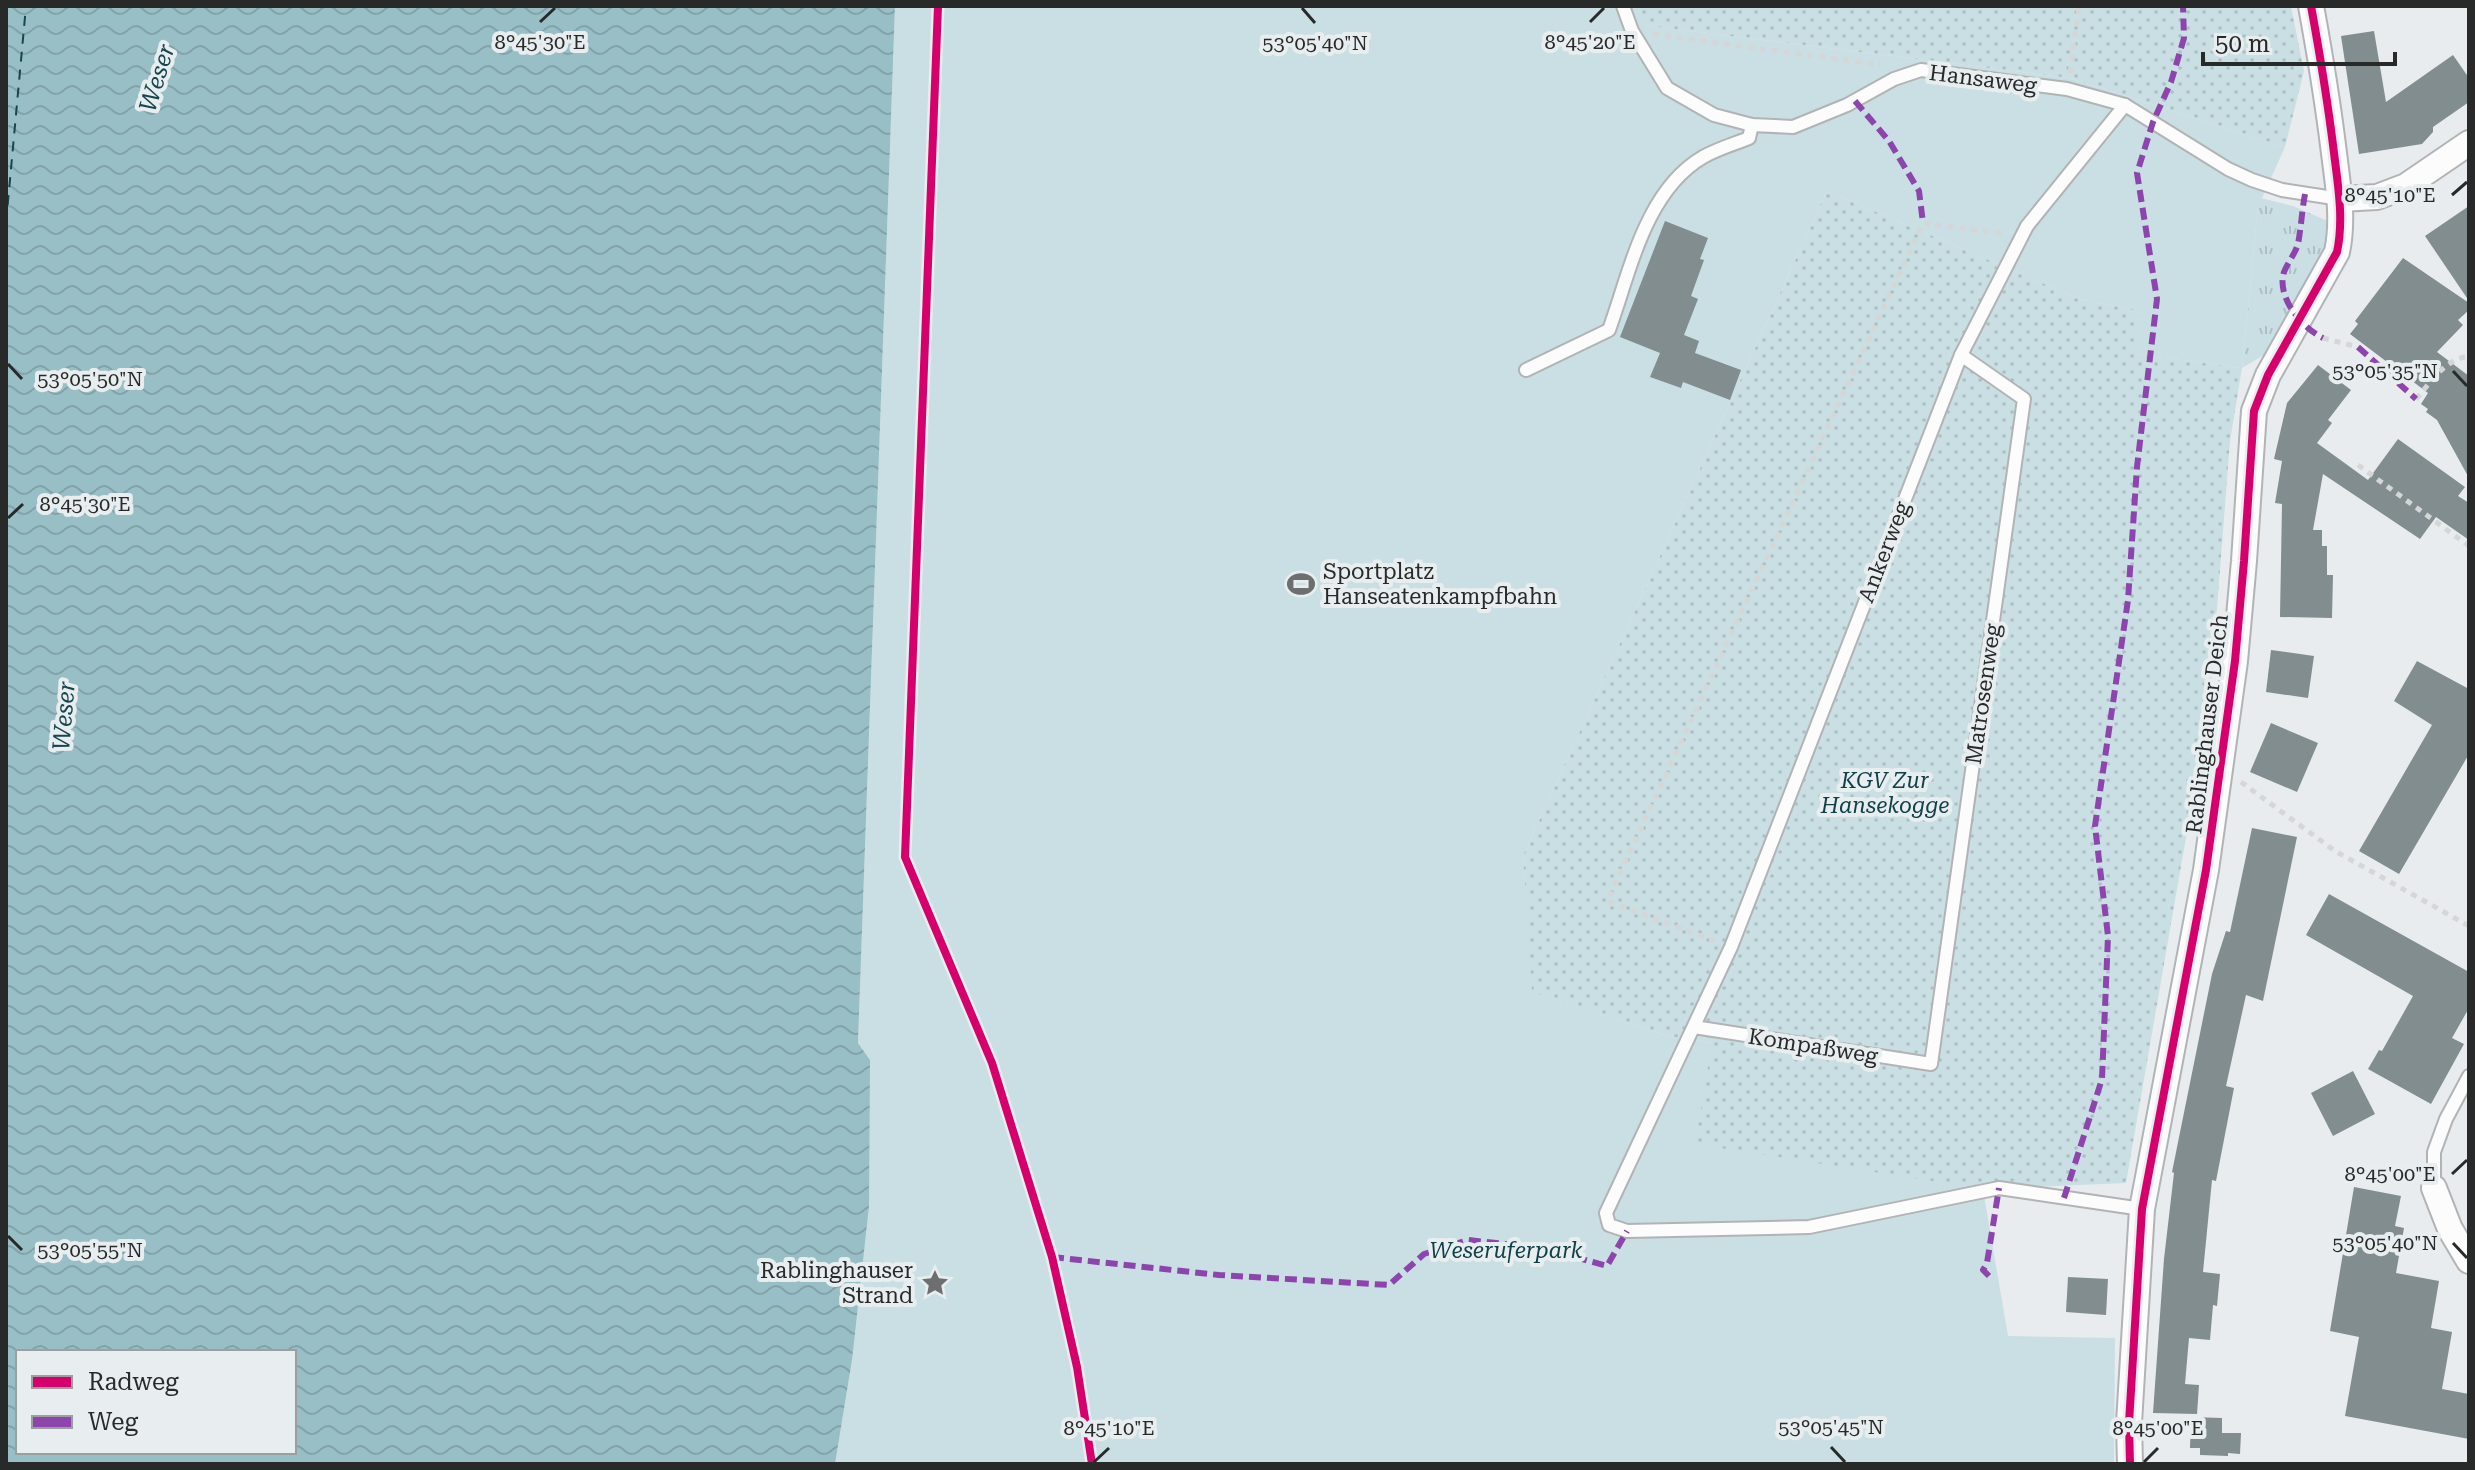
<svg xmlns="http://www.w3.org/2000/svg" width="2475" height="1470" viewBox="0 0 2475 1470" font-family="'Roboto Serif',serif">
  <defs>
    <pattern id="grass-tufts" width="24" height="20" patternUnits="userSpaceOnUse" patternTransform="scale(2)"><rect width="24" height="20" fill="#c9dfe4"/><path d="M3 7l-1-3M5 7V3M7 7l1-3M15 17l-1-3M17 17v-4M19 17l1-3" fill="none" stroke="#adc0c4"/></pattern>
    <pattern id="garden-dots" width="8" height="8" patternUnits="userSpaceOnUse" patternTransform="scale(2)"><rect width="8" height="8" fill="#c9dfe4"/><path d="M2 2h.1M6 6h.1" fill="none" stroke="#adc0c4" stroke-width="1.8" stroke-linecap="round"/></pattern>
    <pattern id="water-waves" width="16" height="10" patternUnits="userSpaceOnUse" patternTransform="scale(2)"><rect width="16" height="10" fill="#98bec6"/><path d="M0 5q4-4 8 0t8 0" fill="none" stroke="#83a3aa"/></pattern>
  </defs>
  <rect width="100%" height="100%" fill="#e9ecee"/>
  <polygon fill="url(#grass-tufts)" points="2261,198 2293,206 2328,221 2323,257 2264,355 2242,368 2258,207"/>
  <polygon fill="#c9dfe4" points="895,6 1639,6 1644,25 2070,78 2285,147 2258,207 2242,368 2134,354 2139,310 2082,300 1827,191 1523,856 1533,992 1668,1036 1712,1043 1983,1189 2008,1336 2115,1338 2114,1464 835,1464 852,1360 870,1060 858,1043"/>
  <g fill="url(#garden-dots)">
    <polygon points="1639,6 2291,6 2304,71 2285,147 2070,78 1643,25"/>
    <polygon points="1827,191 2082,300 2139,310 2135,354 2242,368 2230,441 2210,699 2126,1183 1983,1189 1695,1144 1712,1043 1668,1036 1532,992 1523,856"/>
  </g>
  <path fill="url(#water-waves)" fill-rule="evenodd" d="M 6,6 L 895,6 L 858,1043 L 870,1060 L 869,1206 L 852,1360 L 835,1464 L 6,1464 ZM 18,1352 L 294,1352 L 294,1452 L 18,1452 Z"/>
  <g fill="none" stroke-linecap="round" stroke-linejoin="round">
    <polyline stroke="#17464f" stroke-width="2" stroke-dasharray="10 8" stroke-linecap="butt" points="6,223 26,6"/>
  </g>
  <g fill="#828d90">
    <polygon points="2374,31 2386,102 2453,55 2469,78 2469,102 2433,127 2433,132 2422,144 2359,154 2341,36"/>
    <polygon points="2469,206 2469,301 2425,236"/>
    <polygon points="1665,221 1708,238 1700,259 1704,260 1691,296 1698,299 1684,335 1699,341 1695,353 1741,370 1730,400 1683,382 1681,388 1650,377 1660,353 1620,337"/>
    <polygon points="2403,258 2469,303 2469,310 2458,320 2463,325 2437,352 2469,376 2469,478 2437,420 2426,412 2428,409 2421,404 2428,393 2350,334 2358,324 2355,321"/>
    <polygon points="2318,365 2351,390 2328,420 2332,423 2317,443 2368,480 2398,439 2465,487 2458,496 2469,503 2469,540 2436,517 2420,539 2323,474 2313,530 2322,530 2322,546 2327,546 2327,575 2333,575 2332,618 2280,617 2282,504 2275,503 2282,461 2274,459 2287,403"/>
    <polygon points="2271,650 2314,656 2308,698 2266,692"/>
    <polygon points="2417,661 2469,689 2469,754 2399,874 2359,851 2432,725 2394,701"/>
    <polygon points="2271,723 2318,743 2297,792 2250,772"/>
    <polygon points="2252,828 2297,837 2263,1001 2246,995 2226,1086 2234,1088 2216,1181 2212,1180 2203,1272 2220,1274 2217,1306 2213,1305 2210,1340 2189,1338 2185,1384 2199,1385 2197,1414 2153,1413 2164,1259 2174,1173 2172,1172 2212,974 2226,931 2230,932"/>
    <polygon points="2329,894 2469,972 2469,1008 2452,1038 2464,1044 2431,1104 2368,1069 2379,1050 2382,1051 2413,996 2306,935"/>
    <polygon points="2353,1071 2375,1114 2333,1136 2311,1093"/>
    <polygon points="2354,1187 2401,1196 2395,1226 2404,1228 2396,1273 2439,1281 2431,1328 2452,1332 2442,1389 2469,1394 2469,1439 2345,1416 2359,1337 2330,1331"/>
    <polygon points="2068,1277 2108,1279 2106,1315 2066,1312"/>
    <polygon points="2191,1417 2222,1418 2222,1433 2241,1433 2240,1454 2228,1453 2228,1456 2200,1455 2200,1448 2190,1448"/>
  </g>
  <g fill="none" stroke-linecap="round" stroke-linejoin="round">
    <g stroke="#b1b3b5" stroke-width="16">
      <g id="lane">
        <polyline points="1623,6 1632,31 1667,88 1714,115 1752,125 1793,127 1847,105 1894,79 1921,70 2067,89 2125,105 2228,169 2252,180 2282,190 2340,199"/>
        <polyline points="2125,105 2027,226 1961,355 1731,947 1606,1213 1609,1225 1627,1231 1809,1227 1999,1188 2142,1209"/>
        <path d="M 1526,370 L 1609,330 C 1630,272 1645,191 1703,157 C 1717,149 1734,144 1749,138 L 1752,125"/>
        <polyline points="1694,1027 1931,1064 2024,399 1961,355"/>
        <polyline points="2434,1188 2434,1152 2446,1119 2469,1076"/>
      </g>
    </g>
    <g stroke="#b1b3b5" stroke-width="28">
      <g id="street">
        <polyline points="2340,199 2377,197 2406,186 2469,143"/>
        <polyline points="2434,1188 2450,1229 2469,1261"/>
        <path d="M 2130,1464 L 2129,1423 L 2142,1209 L 2206,870 L 2235,661 L 2244,561 L 2254,411 L 2268,375 L 2337,252 C 2344,219 2338,186 2334,153 C 2328,104 2320,55 2311,6"/>
      </g>
    </g>
    <g stroke="#d5d6d6" stroke-width="5" stroke-dasharray="6 6" stroke-linecap="butt">
      <polyline points="1653,34 1880,65"/>
      <polyline points="2070,73 2079,6"/>
      <polyline points="2323,338 2358,347"/>
      <path d="M 2416,399 C 2432,381 2444,360 2469,356"/>
      <polyline points="2358,465 2469,546"/>
      <polyline points="2241,782 2335,851 2469,926"/>
      <polyline points="1715,941 1607,901 1923,223 2005,234"/>
    </g>
    <use href="#lane" stroke="#fcfcfc" stroke-width="12"/>
    <use href="#street" stroke="#fcfcfc" stroke-width="24"/>
    <g stroke="#8e44ad" stroke-width="6" stroke-dasharray="12 6" stroke-linecap="butt">
      <polyline points="1855,101 1889,141 1919,191 1923,223"/>
      <path d="M 2305,194 C 2302,210 2301,228 2298,244 C 2295,254 2288,262 2284,272 C 2276,297 2302,328 2323,338"/>
      <polyline points="2358,347 2416,399"/>
      <polyline points="2064,1198 2102,1079 2108,936 2095,826 2128,600 2137,467 2157,299 2137,173 2153,122 2171,82 2184,38 2183,6"/>
      <polyline points="1052,1257 1219,1275 1389,1285 1424,1254 1468,1240 1542,1248 1607,1266 1627,1231"/>
      <polyline points="1989,1276 1983,1270 1987,1263 1999,1188"/>
    </g>
    <g stroke="#e8edef" stroke-width="13">
      <g id="cycleway">
        <polyline points="938,6 905,857 992,1063 1052,1257 1077,1367 1092,1464"/>
        <path d="M 2130,1464 L 2129,1423 L 2142,1209 L 2206,870 L 2235,661 L 2244,561 L 2254,411 L 2268,375 L 2337,252 C 2344,219 2338,186 2334,153 C 2328,104 2320,55 2311,6"/>
      </g>
    </g>
    <use href="#cycleway" stroke="#d6006c" stroke-width="8"/>
  </g>
  <path fill="none" stroke="#282a2a" stroke-width="3" d="M 1302,8 L 1315,23M 540,22 L 555,8M 1590,22 L 1604,8M 2452,195 L 2467,182M 8,364 L 22,379M 2453,371 L 2467,386M 8,518 L 23,504M 2452,1174 L 2467,1160M 8,1236 L 22,1250M 2453,1243 L 2467,1258M 1831,1447 L 1845,1462M 1094,1462 L 1109,1448M 2144,1462 L 2158,1448"/>
  <defs>
    <g id="stadium-bare" transform="scale(2.16)"><path d="M0-5a6.5 5 0 1 0 0 10a6.5 5 0 1 0 0-10ZM-3.5-1.8h7v3.6h-7Z" fill="#6c6e6f" stroke="#e8edef" stroke-width="2.5" paint-order="stroke"/></g>
    <g id="sight-bare" transform="scale(2.16)"><path d="M0-6L1.8-2.2L6-1.7L2.9 1.2L3.7 5.4L0 3.3L-3.7 5.4L-2.9 1.2L-6-1.7L-1.8-2.2Z" fill="#6c6e6f" stroke="#e8edef" stroke-width="2.5" paint-order="stroke"/></g>
  </defs>
  <g fill-rule="evenodd">
    <use href="#stadium-bare" x="1301" y="584"/>
    <use href="#sight-bare" x="935" y="1283"/>
  </g>
  <g text-anchor="middle" dominant-baseline="central" stroke-width="8" stroke-linejoin="round" paint-order="stroke">
    <g font-size="22" fill="#282a2a" stroke="#e8edef">
      <text transform="translate(1983 79) rotate(7)">Hansaweg</text>
      <text transform="translate(1884 552) rotate(-69)">Ankerweg</text>
      <text transform="translate(1983 694) rotate(-82)">Matrosenweg</text>
      <text transform="translate(2207 724) rotate(-83)">Rablinghauser Deich</text>
      <text transform="translate(1813 1046) rotate(9)">Kompaßweg</text>
    </g>
    <g font-size="22" fill="#282a2a" stroke="#e8edef" text-anchor="start">
      <text x="1323" y="571">Sportplatz<tspan x="1323" dy="25">Hanseatenkampfbahn</tspan></text>
      <text x="913" y="1270" text-anchor="end">Rablinghauser<tspan x="913" dy="25">Strand</tspan></text>
    </g>
    <g font-size="22" font-style="italic" fill="#104049" stroke="#e8edef">
      <text x="1885" y="780">KGV Zur<tspan x="1885" dy="25">Hansekogge</tspan></text>
      <text x="1506" y="1250">Weseruferpark</text>
    </g>
    <g font-size="24" font-style="italic" fill="#17464f" stroke="#e8edef">
      <text transform="translate(157 78) rotate(-73)">Weser</text>
      <text transform="translate(64 716) rotate(-85)">Weser</text>
    </g>
  </g>
  <g font-size="20" text-anchor="middle" fill="#282a2a" stroke="#e8edef" stroke-width="8" stroke-linejoin="round" paint-order="stroke">
    <text x="540" y="49">8°45'30"E</text>
    <text x="1590" y="49">8°45'20"E</text>
    <text x="1315" y="50">53°05'40"N</text>
    <text x="2390" y="202">8°45'10"E</text>
    <text x="2385" y="378">53°05'35"N</text>
    <text x="90" y="386">53°05'50"N</text>
    <text x="85" y="511">8°45'30"E</text>
    <text x="2390" y="1181">8°45'00"E</text>
    <text x="2385" y="1250">53°05'40"N</text>
    <text x="90" y="1257">53°05'55"N</text>
    <text x="1831" y="1434">53°05'45"N</text>
    <text x="1109" y="1435">8°45'10"E</text>
    <text x="2158" y="1435">8°45'00"E</text>
  </g>
  <rect width="2475" height="1470" fill="none" stroke="#282a2a" stroke-width="16"/>
  <rect x="16" y="1350" width="280" height="104" fill="#e8edef" stroke="#9b9fa0" stroke-width="2"/>
  <rect x="32" y="1376" width="40" height="12" fill="#d6006c" stroke="#9b9fa0" stroke-width="2"/>
  <text x="88" y="1390" font-size="24" fill="#282a2a">Radweg</text>
  <rect x="32" y="1416" width="40" height="12" fill="#8e44ad" stroke="#9b9fa0" stroke-width="2"/>
  <text x="88" y="1430" font-size="24" fill="#282a2a">Weg</text>
  <path d="M2203 52v12h192v-12" fill="none" stroke="#282a2a" stroke-width="4"/>
  <text x="2215" y="52" font-size="24" fill="#282a2a" stroke="#e8edef" stroke-width="6" paint-order="stroke">50 m</text>
</svg>
